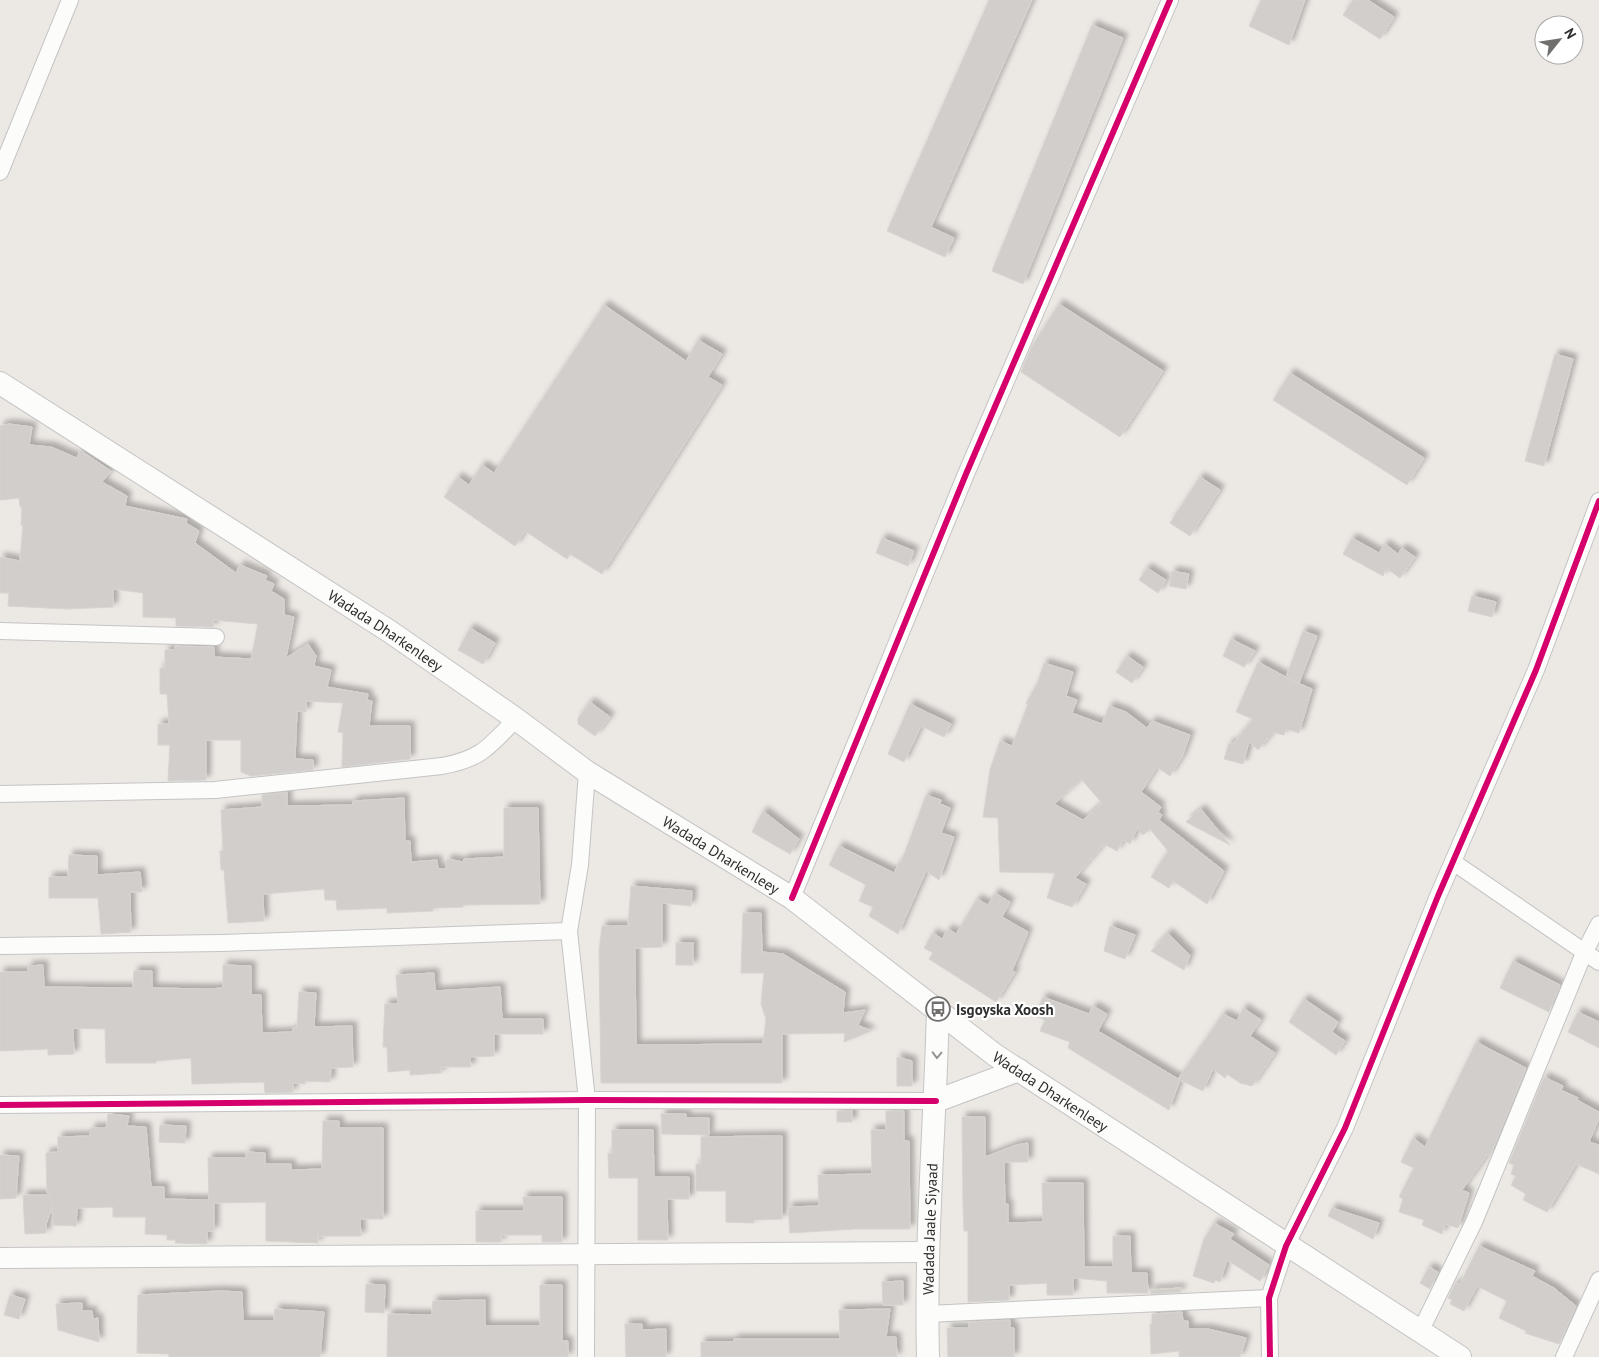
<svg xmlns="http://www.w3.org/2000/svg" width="1599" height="1357" viewBox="0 0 1599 1357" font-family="'PT Sans',sans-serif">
  <defs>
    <filter id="shadow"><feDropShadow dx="4.5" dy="-4.5" stdDeviation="2.5" flood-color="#0004"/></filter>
  </defs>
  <rect width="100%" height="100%" fill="#ece8e4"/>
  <g fill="#d1cecb" stroke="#d7d4d0" fill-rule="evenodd" filter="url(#shadow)">
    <polygon points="989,0 1032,0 931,227 954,238 945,257 887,231"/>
    <polygon points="1261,0 1305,0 1289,45 1249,26"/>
    <polygon points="1353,0 1368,0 1394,17 1380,39 1343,15"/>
    <polygon points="1092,25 1123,38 1023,284 992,271"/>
    <polygon points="1059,304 1163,371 1120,437 1021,372 1031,348"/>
    <polygon points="604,305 686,361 698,340 722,354 708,377 722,385 602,574 570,554 567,559 525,531 515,546 444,497 458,477 469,485 482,465 494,473"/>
    <polygon points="1555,354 1573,359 1544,466 1525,461"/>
    <polygon points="1290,373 1424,458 1407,485 1273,400"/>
    <polygon points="9,424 32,427 29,445 51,447 77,458 80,450 111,471 102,482 127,496 125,506 187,519 186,523 199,531 195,543 236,573 240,565 267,576 265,580 274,584 271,591 284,599 284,615 294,617 286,658 308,644 316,656 314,666 331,670 327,687 368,694 367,700 372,701 369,726 410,726 410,759 342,767 343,733 338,732 343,703 306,701 306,712 297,711 295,759 313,760 313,770 251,776 241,772 241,740 206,740 206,780 168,781 170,745 158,745 158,724 169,724 167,694 160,694 160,668 165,668 165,650 175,650 175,646 214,647 214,657 251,659 258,624 213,620 214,627 176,626 176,618 143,617 143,593 113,589 113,607 67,609 8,606 9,593 0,593 0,557 20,561 23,525 21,525 22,507 20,507 19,498 0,500 0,426"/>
    <polygon points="1200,477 1220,490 1190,536 1170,523"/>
    <polygon points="882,538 914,551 908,566 876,553"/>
    <polygon points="1352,538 1379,553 1385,544 1398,554 1402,548 1415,557 1400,578 1386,568 1383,576 1343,554"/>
    <polygon points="1147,568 1166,580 1158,593 1139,580"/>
    <polygon points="1172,571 1189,574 1186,589 1169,586"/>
    <polygon points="1472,596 1496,602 1492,617 1468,611"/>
    <polygon points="470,628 495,643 483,664 458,650"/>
    <polygon points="1303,631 1317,636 1299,683 1286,678 1312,689 1299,733 1286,729 1284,735 1273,732 1258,750 1249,742 1243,764 1224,759 1229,743 1233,744 1253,719 1236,712 1258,662 1286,677"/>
    <polygon points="1231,639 1255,651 1244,667 1223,656"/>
    <polygon points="1127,656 1143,667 1132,683 1116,672"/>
    <path d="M 1044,663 L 1073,672 L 1066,696 L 1077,700 L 1072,713 L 1102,724 L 1109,706 L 1126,712 L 1147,728 L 1152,721 L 1190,735 L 1182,757 L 1170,776 L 1157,767 L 1141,792 L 1161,807 L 1158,812 L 1162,815 L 1159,820 L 1224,871 L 1207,904 L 1173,881 L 1169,888 L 1151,877 L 1168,851 L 1150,829 L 1143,835 L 1137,829 L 1130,844 L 1123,840 L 1117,851 L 1104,844 L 1075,878 L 1086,884 L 1072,907 L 1047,898 L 1055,873 L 1000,872 L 998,818 L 983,817 L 990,770 L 1000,741 L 1012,746 L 1028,704 L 1026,703 L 1037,684 ZM 1081,779 L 1102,803 L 1083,820 L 1054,804 Z"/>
    <polygon points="590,702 610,717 595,736 578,724 578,718"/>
    <polygon points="910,704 951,724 944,737 921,726 904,762 888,754"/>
    <polygon points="287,792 287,806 353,805 353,801 404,798 405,841 410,841 411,862 437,860 438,869 446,869 447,859 463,862 464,859 504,857 504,808 538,808 540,904 463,905 463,907 433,908 433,911 387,913 387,908 337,910 336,900 325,900 324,889 263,894 264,921 228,923 224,870 221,870 220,851 223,851 221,810 262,807 262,795"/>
    <polygon points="926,795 941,800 940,804 950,808 941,833 954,837 939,880 926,871 898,934 869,916 873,907 859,901 866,885 829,865 839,846 894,873 899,862 901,863"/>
    <polygon points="1201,809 1230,845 1186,822"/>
    <polygon points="763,811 799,839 790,854 752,832"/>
    <polygon points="69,855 97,856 97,875 140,872 142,892 130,892 131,932 101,934 98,898 49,898 49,877 68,877"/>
    <polygon points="631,886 692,891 691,906 662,903 662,947 635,948 636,1045 763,1044 766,1019 761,1004 764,973 741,973 743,913 761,913 762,952 783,954 845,992 843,1013 865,1010 858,1025 871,1031 844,1042 845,1033 782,1034 782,1083 601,1083 599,951 602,926 628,926"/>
    <polygon points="995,893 1010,902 1002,917 1028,932 1012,971 1015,972 996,1002 929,959 933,953 924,948 933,933 942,939 948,929 956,934 977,899 988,905"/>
    <polygon points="1110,926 1135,935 1125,959 1104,951"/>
    <polygon points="1168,933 1190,955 1184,970 1151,951"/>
    <rect x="676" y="943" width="17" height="22"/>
    <polygon points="1513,961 1560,985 1549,1012 1500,988"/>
    <polygon points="43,965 44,987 133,988 134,971 152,971 152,988 209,989 223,988 223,965 251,966 251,995 261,995 262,1033 293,1032 293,1028 297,1028 299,992 316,993 314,1027 352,1026 353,1067 331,1068 330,1082 305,1081 305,1084 293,1083 293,1092 265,1093 264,1082 192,1084 191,1058 156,1061 156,1063 106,1063 105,1029 73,1028 74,1054 48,1055 48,1049 0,1051 0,972 28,972 28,966"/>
    <polygon points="434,973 435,991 500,987 502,1019 543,1019 543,1034 494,1034 494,1056 470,1057 471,1067 441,1067 441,1073 410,1075 410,1070 388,1072 387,1047 383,1047 385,1004 398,1004 396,975"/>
    <polygon points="1043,997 1089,1014 1093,1006 1107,1014 1098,1031 1180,1080 1169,1110 1068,1048 1070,1042 1040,1031 1045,1020 1035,1016"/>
    <polygon points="1304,999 1338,1022 1332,1032 1345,1041 1336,1055 1289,1022"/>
    <polygon points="1243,1008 1261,1020 1250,1036 1275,1053 1252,1086 1240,1083 1227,1074 1225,1078 1213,1069 1203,1091 1178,1079 1223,1014 1237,1021"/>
    <polygon points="1578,1012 1599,1022 1599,1048 1568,1032"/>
    <polygon points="1476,1042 1526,1068 1490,1156 1487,1155 1462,1190 1469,1193 1458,1228 1445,1224 1442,1234 1422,1225 1424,1220 1399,1212 1403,1199 1399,1197 1414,1168 1401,1162 1413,1138 1425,1147"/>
    <polygon points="897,1057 912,1061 912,1086 897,1086"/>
    <polygon points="1544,1077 1563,1086 1561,1090 1578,1098 1577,1100 1599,1112 1599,1118 1589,1142 1599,1145 1599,1174 1576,1164 1547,1212 1523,1200 1526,1194 1511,1185 1516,1176 1511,1174 1514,1165 1509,1163"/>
    <rect x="837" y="1111" width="15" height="11"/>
    <polygon points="886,1111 904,1111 904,1141 909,1141 910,1229 854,1229 790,1233 788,1207 819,1206 818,1175 872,1174 871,1130 886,1130"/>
    <polygon points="108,1114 129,1116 127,1126 146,1127 151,1187 164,1187 164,1199 209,1200 208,1158 246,1158 246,1152 265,1153 265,1164 291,1164 291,1170 322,1169 323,1121 339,1121 339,1128 383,1128 383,1219 360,1219 361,1236 318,1236 318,1243 266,1241 266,1202 214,1203 214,1231 207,1231 207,1244 175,1243 176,1240 167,1240 167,1235 145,1234 146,1217 113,1217 113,1207 77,1208 76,1226 53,1225 52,1206 46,1225 46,1233 25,1234 23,1195 52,1195 47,1193 46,1153 58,1152 58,1137 90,1136 91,1128 104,1128 107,1126"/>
    <polygon points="661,1114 686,1114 686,1118 709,1118 709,1135 662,1134"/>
    <polygon points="962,1117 985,1117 985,1157 1016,1145 1028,1143 1028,1162 1004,1162 1005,1204 1008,1204 1008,1223 1043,1222 1042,1183 1083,1183 1084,1267 1113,1267 1113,1236 1130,1236 1131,1273 1147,1273 1148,1293 1107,1293 1107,1281 1073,1278 1073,1295 1047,1295 1047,1283 1009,1285 1009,1300 968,1302 968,1231 964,1231 963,1203"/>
    <polygon points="160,1125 186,1126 185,1143 159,1142"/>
    <polygon points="612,1130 653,1130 654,1177 689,1177 689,1199 667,1199 668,1240 638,1240 638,1178 609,1178 608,1153 612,1154"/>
    <polygon points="764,1136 782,1136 782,1219 754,1220 754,1223 726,1222 726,1191 696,1191 696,1164 701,1164 701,1137"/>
    <polygon points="0,1155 19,1156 16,1198 0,1199"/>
    <polygon points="523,1197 562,1197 562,1242 542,1242 542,1235 501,1235 501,1242 476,1242 476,1211 524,1211"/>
    <polygon points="1332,1208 1379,1223 1373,1239 1328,1216"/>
    <polygon points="1214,1223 1234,1234 1230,1239 1269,1265 1260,1281 1227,1260 1220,1282 1215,1280 1214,1283 1193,1276 1204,1239"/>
    <polygon points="1479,1246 1535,1271 1532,1276 1554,1288 1576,1306 1559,1344 1525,1333 1526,1331 1499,1318 1507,1301 1477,1286 1464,1311 1450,1304 1452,1300 1448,1298 1455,1284 1460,1284"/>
    <polygon points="1429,1267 1438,1272 1430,1289 1420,1283"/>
    <polygon points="903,1281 903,1305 883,1305 882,1282"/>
    <polygon points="366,1284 385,1285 384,1313 365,1312"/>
    <polygon points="540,1285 562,1285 562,1341 568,1341 568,1357 387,1357 388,1314 432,1315 433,1301 485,1300 485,1326 540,1326"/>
    <polygon points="1181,1288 1181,1292 1151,1294 1151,1290"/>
    <polygon points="220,1291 242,1292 243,1321 274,1321 275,1309 324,1312 320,1357 169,1357 169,1354 137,1353 138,1295"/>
    <polygon points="10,1295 25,1299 19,1319 4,1315"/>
    <polygon points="82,1303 82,1311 92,1311 93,1319 98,1318 99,1342 58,1330 56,1304"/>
    <polygon points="890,1309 886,1337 896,1337 897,1357 701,1357 701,1342 734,1342 734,1339 840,1339 839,1310"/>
    <polygon points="1182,1312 1183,1321 1188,1321 1188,1329 1208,1329 1246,1338 1240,1357 1179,1357 1179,1351 1151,1354 1150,1325 1152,1324 1152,1314"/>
    <polygon points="1010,1320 1010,1328 1014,1328 1014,1357 948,1357 947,1328 969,1328 969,1322"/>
    <polygon points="625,1324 642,1324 642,1330 666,1329 666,1357 626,1357"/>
  </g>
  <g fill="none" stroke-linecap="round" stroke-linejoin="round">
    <g stroke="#c5c4c5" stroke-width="18">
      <g id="minor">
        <polyline points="0,172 70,0"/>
        <polyline points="0,631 216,637"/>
        <path d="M 0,794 L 215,790 L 442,766 C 481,759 489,747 516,719"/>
        <polyline points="1453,862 1599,962"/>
        <polyline points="792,898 966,474 1170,0"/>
        <polyline points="0,946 222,943 569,931"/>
        <polyline points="0,1105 587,1100 936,1101"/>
        <polyline points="927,1314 1269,1298"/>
        <polyline points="1420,1332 1474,1222 1584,953 1599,924"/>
        <polyline points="586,1357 587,1100 569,931 580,865 587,772"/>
        <polyline points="1270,1357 1269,1298 1286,1246 1345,1128 1438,896 1536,670 1599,501"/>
        <polyline points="1564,1357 1599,1280"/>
      </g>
    </g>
    <g stroke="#c5c4c5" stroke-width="22">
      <polyline id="tertiary" points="0,1258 927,1252"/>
    </g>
    <g stroke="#c5c4c5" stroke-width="24">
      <g id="secondary">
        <path id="s1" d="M 0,383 L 389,631 L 516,719 L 587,772 L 792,898 L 995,1055 L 1460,1357"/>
        <polyline points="936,1101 1019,1070"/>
        <path id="s2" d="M 928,1357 C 925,1241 935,1125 938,1009"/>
      </g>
    </g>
    <use href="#minor" stroke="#fcfcfb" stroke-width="16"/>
    <use href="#tertiary" stroke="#fcfcfb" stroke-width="20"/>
    <use href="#secondary" stroke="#fcfcfb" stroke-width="22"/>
    <g stroke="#fff" stroke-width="9">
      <g id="cycleway">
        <polyline points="792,898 966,474 1170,0"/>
        <polyline points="0,1105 587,1100 936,1101"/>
        <polyline points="1270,1357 1269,1298 1286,1246 1345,1128 1438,896 1536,670 1599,501"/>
      </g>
    </g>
    <use href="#cycleway" stroke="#d6006c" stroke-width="6"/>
  </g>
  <defs><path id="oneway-chevron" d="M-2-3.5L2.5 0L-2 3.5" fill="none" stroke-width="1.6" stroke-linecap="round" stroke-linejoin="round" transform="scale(1.25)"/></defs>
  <use stroke="#959594" href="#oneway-chevron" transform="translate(937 1055) rotate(91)"/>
  <defs>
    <g id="bus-ring" transform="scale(1.25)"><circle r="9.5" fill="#fff" stroke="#706f6e" stroke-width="1.5"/><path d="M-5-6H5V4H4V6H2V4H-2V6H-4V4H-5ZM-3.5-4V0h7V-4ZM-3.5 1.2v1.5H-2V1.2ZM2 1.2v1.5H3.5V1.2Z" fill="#706f6e"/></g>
  </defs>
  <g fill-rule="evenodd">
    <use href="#bus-ring" x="938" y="1009"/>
  </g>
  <g text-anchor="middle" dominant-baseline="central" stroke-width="4.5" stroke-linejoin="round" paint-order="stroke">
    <g font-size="15" fill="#2e2e2e" stroke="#fff">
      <text stroke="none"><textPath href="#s1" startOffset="458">Wadada Dharkenleey</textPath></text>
      <text stroke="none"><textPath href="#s1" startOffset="862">Wadada Dharkenleey</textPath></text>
      <text stroke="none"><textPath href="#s1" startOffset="1268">Wadada Dharkenleey</textPath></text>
      <text stroke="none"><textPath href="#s2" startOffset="128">Wadada Jaale Siyaad</textPath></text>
    </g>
    <g font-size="15" font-weight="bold" fill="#2e2e2e" stroke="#fff" text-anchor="start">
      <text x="956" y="1009">Isgoyska Xoosh</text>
    </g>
  </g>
  <g transform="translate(1559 40) rotate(60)"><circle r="24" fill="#ffffff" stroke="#ababab"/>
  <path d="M0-4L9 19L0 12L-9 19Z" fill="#706f6e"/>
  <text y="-8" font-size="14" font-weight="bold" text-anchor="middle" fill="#2e2e2e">N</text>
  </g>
</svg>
